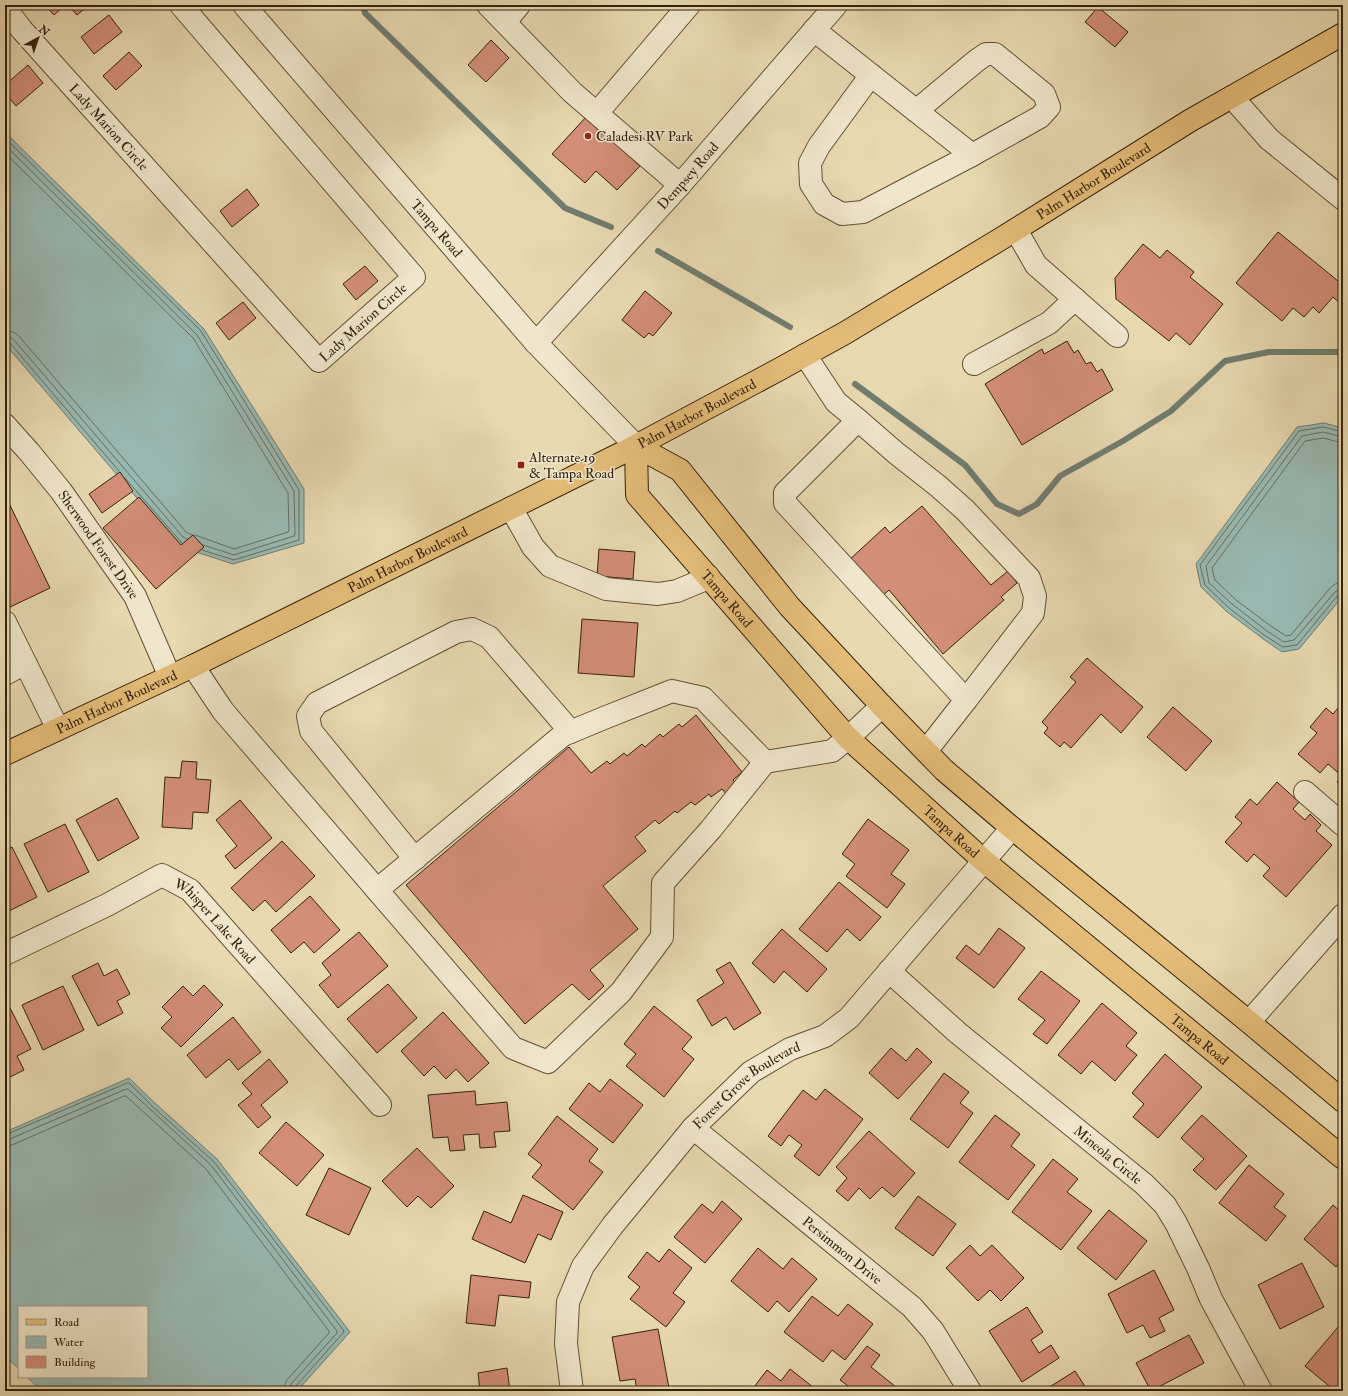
<svg xmlns="http://www.w3.org/2000/svg" width="1348" height="1396" viewBox="0 0 1348 1396" font-family="'IM FELL Double Pica',serif">
  <rect width="100%" height="100%" fill="#e8d9b1"/>
  <filter id="stains"><feTurbulence type="fractalNoise" baseFrequency=".005" numOctaves="4"/><feColorMatrix values="0 0 0 0 .2 0 0 0 0 .09 0 0 0 0 .02 0 0 0 .5 -.17"/></filter>
  <radialGradient id="worn" r=".72"><stop offset=".6" stop-color="#630" stop-opacity="0"/><stop offset="1" stop-color="#630" stop-opacity=".3"/></radialGradient>
  <g fill="#98b9b2" stroke="#707d70">
    <polygon points="5,132 204,329 304,489 304,543 233,564 178,546 5,344"/>
    <polygon points="1324,423 1343,428 1343,596 1299,649 1282,652 1262,638 1226,611 1201,587 1196,564 1297,427"/>
    <polygon points="129,1078 156,1104 217,1159 350,1332 297,1391 42,1391 27,1377 147,1377 147,1307 19,1307 19,1369 5,1356 5,1132"/>
  </g>
  <g fill="none" stroke-linecap="round" stroke-linejoin="round">
    <g stroke="#666e60" stroke-width="1">
      <polyline points="5,138 201,331 299,490 299,540 234,560 202,550"/>
      <polyline points="5,145 197,335 294,491 295,535 294,536 234,555 203,545"/>
      <polyline points="5,153 193,338 288,493 289,530 288,532 234,549 195,535"/>
      <polyline points="5,330 13,332 18,335 186,532 192,535"/>
      <polyline points="5,336 10,337 14,340 183,537 187,539"/>
      <polyline points="5,342 10,343 119,471"/>
      <polyline points="1343,432 1323,427 1299,431 1200,565 1205,585 1229,608 1264,635 1283,647 1297,645 1338,595 1343,594"/>
      <polyline points="1343,437 1323,432 1302,436 1206,566 1209,583 1232,604 1267,631 1284,642 1294,640 1335,592 1339,589 1343,589"/>
      <polyline points="1343,443 1323,438 1305,441 1212,568 1215,580 1236,600 1271,626 1286,636 1291,635 1331,587 1337,583 1343,583"/>
      <polyline points="125,478 182,543"/>
      <polyline points="5,1135 127,1083 129,1083 153,1107 214,1162 344,1331 343,1333 295,1387 294,1391"/>
      <polyline points="5,1140 10,1139 126,1089 128,1089 211,1165 337,1331 337,1333 291,1384 289,1391"/>
      <polyline points="5,1146 12,1145 124,1096 126,1096 206,1169 329,1331 329,1333 287,1380 284,1386 283,1391"/>
    </g>
    <g stroke="#707d70" stroke-width="6">
      <polyline points="363,5 365,13 565,208 611,227"/>
      <polyline points="658,251 790,327"/>
      <polyline points="855,384 965,465 997,504 1019,514 1037,504 1060,476 1123,441 1171,411 1225,361 1269,352 1338,352 1343,350"/>
    </g>
  </g>
  <g fill="#d38e79" stroke="#33220d">
    <polygon points="45,5 65,5 54,15"/>
    <polygon points="68,5 89,5 77,15"/>
    <polygon points="1098,7 1128,32 1115,47 1085,22"/>
    <polygon points="109,15 122,32 94,54 81,37"/>
    <polygon points="491,40 509,58 486,82 468,65"/>
    <polygon points="129,52 142,66 116,90 103,76"/>
    <polygon points="28,65 43,83 16,106 5,93 5,85"/>
    <polygon points="586,117 640,166 617,190 596,171 585,183 552,154"/>
    <polygon points="247,189 259,205 232,227 220,211"/>
    <polygon points="1278,232 1343,285 1343,306 1333,297 1319,313 1313,307 1304,317 1293,308 1282,321 1236,283"/>
    <polygon points="1143,244 1160,258 1167,250 1194,272 1190,277 1223,304 1190,345 1176,333 1169,341 1116,299 1115,278"/>
    <polygon points="365,266 378,281 356,300 343,284"/>
    <polygon points="645,291 672,313 653,336 649,333 644,338 622,320"/>
    <polygon points="243,302 256,318 229,340 216,323"/>
    <polygon points="1067,341 1074,353 1078,350 1086,364 1091,362 1097,372 1102,369 1113,390 1022,445 985,384 1042,349 1044,354"/>
    <polygon points="120,472 133,491 102,513 89,494"/>
    <polygon points="5,495 50,588 8,608 5,601"/>
    <polygon points="139,497 181,545 193,535 204,547 156,589 103,528"/>
    <polygon points="922,506 991,585 1008,571 1017,583 1001,597 1004,600 943,654 889,590 880,598 848,561 885,527 890,533"/>
    <polygon points="599,549 635,552 633,579 597,576"/>
    <polygon points="582,619 638,623 634,677 578,673"/>
    <polygon points="1087,658 1143,707 1121,733 1101,714 1071,748 1064,742 1060,747 1044,733 1048,728 1042,722 1076,682 1070,677"/>
    <polygon points="1343,702 1343,787 1337,782 1342,776 1328,764 1320,773 1298,754 1317,733 1310,727 1326,708 1333,714"/>
    <polygon points="1173,707 1212,741 1186,771 1147,737"/>
    <polygon points="696,715 742,772 733,780 740,788 729,797 722,789 711,797 709,794 695,805 691,802 677,813 675,811 659,824 655,820 635,837 646,851 603,886 638,929 590,970 604,986 589,1000 572,984 525,1024 406,885 569,747 591,773 607,761 610,764 624,753 627,756 642,744 645,747 660,734 663,737 679,724 682,727"/>
    <polygon points="182,761 197,762 196,779 211,780 208,813 193,812 192,829 162,827 165,777 180,778"/>
    <polygon points="1277,782 1299,802 1293,809 1305,820 1310,814 1321,825 1316,831 1332,845 1286,897 1263,876 1270,868 1254,854 1247,862 1225,842 1242,823 1235,817 1250,799 1257,805"/>
    <polygon points="117,798 139,838 98,861 76,820"/>
    <polygon points="240,800 272,838 235,869 225,856 237,846 216,820"/>
    <polygon points="868,819 909,850 891,874 905,884 887,908 846,876 855,864 842,854"/>
    <polygon points="65,824 89,872 48,892 24,844"/>
    <polygon points="282,841 315,876 276,912 265,900 253,911 231,888"/>
    <polygon points="12,847 37,897 9,911 5,902 5,851"/>
    <polygon points="839,882 881,917 860,941 847,929 827,952 799,929"/>
    <polygon points="310,896 340,930 314,953 304,942 291,953 271,930"/>
    <polygon points="999,928 1025,948 994,988 956,958 966,945 979,955"/>
    <polygon points="782,929 827,969 807,992 784,971 774,983 752,963"/>
    <polygon points="359,932 388,966 338,1008 319,985 331,975 322,963"/>
    <polygon points="730,962 761,1013 734,1030 726,1017 712,1026 697,1000 724,983 716,970"/>
    <polygon points="98,963 104,976 117,969 130,994 117,1001 123,1013 98,1026 72,976"/>
    <polygon points="1041,971 1080,1001 1047,1044 1033,1034 1045,1020 1018,999"/>
    <polygon points="388,984 417,1018 377,1053 347,1019"/>
    <polygon points="204,985 223,1005 181,1047 161,1028 172,1017 162,1007 183,986 193,996"/>
    <polygon points="63,986 84,1030 43,1050 22,1005"/>
    <polygon points="1102,1003 1137,1033 1126,1046 1137,1055 1115,1081 1092,1061 1081,1074 1058,1055"/>
    <polygon points="9,1006 31,1049 17,1056 24,1070 10,1077 5,1067 5,1008"/>
    <polygon points="654,1006 692,1037 682,1049 694,1059 664,1097 626,1066 636,1054 624,1044"/>
    <polygon points="443,1012 489,1063 468,1082 456,1069 446,1079 434,1066 424,1076 401,1051"/>
    <polygon points="233,1017 261,1052 238,1070 229,1059 206,1078 187,1055"/>
    <polygon points="891,1048 906,1061 917,1048 932,1062 898,1099 869,1073"/>
    <polygon points="1165,1054 1202,1087 1158,1138 1133,1117 1144,1104 1132,1093"/>
    <polygon points="269,1059 288,1082 261,1105 271,1117 258,1128 238,1105 252,1094 242,1083"/>
    <polygon points="944,1073 969,1092 960,1103 973,1113 948,1148 910,1119"/>
    <polygon points="610,1079 643,1105 613,1143 569,1109 589,1083 600,1092"/>
    <polygon points="825,1089 863,1119 819,1176 794,1156 802,1145 789,1135 781,1146 768,1136 803,1090 816,1100"/>
    <polygon points="475,1091 476,1105 507,1102 510,1131 494,1132 496,1147 480,1148 479,1134 463,1135 465,1150 450,1151 448,1137 433,1138 428,1095"/>
    <polygon points="995,1115 1020,1134 1011,1146 1035,1165 1008,1200 959,1162"/>
    <polygon points="1202,1115 1247,1156 1216,1190 1193,1170 1204,1159 1181,1138"/>
    <polygon points="557,1116 598,1149 589,1161 603,1172 573,1210 532,1177 542,1165 528,1154"/>
    <polygon points="286,1122 324,1155 297,1186 259,1153"/>
    <polygon points="869,1131 915,1173 894,1197 882,1187 870,1199 859,1188 848,1201 836,1191 847,1178 836,1167"/>
    <polygon points="417,1148 454,1186 431,1208 418,1196 407,1207 382,1181"/>
    <polygon points="1053,1159 1078,1179 1067,1192 1092,1211 1061,1250 1012,1212"/>
    <polygon points="1249,1165 1284,1194 1274,1207 1286,1216 1266,1241 1219,1203"/>
    <polygon points="329,1168 371,1188 349,1235 306,1215"/>
    <polygon points="523,1195 563,1212 551,1240 538,1234 525,1263 472,1239 484,1211 511,1223"/>
    <polygon points="918,1196 956,1224 933,1256 895,1228"/>
    <polygon points="722,1201 742,1219 705,1263 674,1237 702,1204 713,1213"/>
    <polygon points="1333,1205 1343,1214 1343,1259 1336,1267 1304,1239"/>
    <polygon points="1109,1210 1147,1241 1116,1280 1077,1248"/>
    <polygon points="970,1245 980,1256 992,1245 1024,1278 1001,1301 990,1290 978,1301 946,1268"/>
    <polygon points="758,1248 783,1269 792,1258 817,1279 789,1312 777,1301 768,1312 731,1281"/>
    <polygon points="669,1249 692,1268 673,1293 685,1302 666,1327 630,1299 640,1287 628,1277 647,1252 659,1262"/>
    <polygon points="1302,1263 1324,1307 1280,1329 1258,1285"/>
    <polygon points="1154,1270 1174,1310 1159,1318 1165,1331 1150,1338 1143,1325 1127,1333 1108,1294"/>
    <polygon points="471,1275 531,1282 529,1298 499,1295 495,1326 466,1323"/>
    <polygon points="812,1296 838,1316 848,1304 873,1324 845,1360 832,1350 823,1362 784,1332"/>
    <polygon points="1027,1307 1043,1332 1031,1340 1039,1353 1051,1345 1059,1358 1022,1382 989,1331"/>
    <polygon points="1338,1327 1343,1332 1343,1391 1335,1391 1305,1366"/>
    <polygon points="658,1329 669,1388 651,1391 637,1391 635,1379 620,1381 612,1337"/>
    <polygon points="1189,1335 1204,1363 1151,1391 1136,1363"/>
    <polygon points="867,1346 880,1355 871,1367 896,1387 893,1391 855,1391 840,1380"/>
    <polygon points="507,1368 510,1391 480,1391 478,1373"/>
    <polygon points="790,1369 818,1391 751,1391 767,1370 781,1381"/>
    <polygon points="1075,1371 1088,1391 1043,1391"/>
  </g>
  <g fill="none" stroke-linecap="round" stroke-linejoin="round">
    <g stroke="#605036" stroke-width="24">
      <g id="minor">
        <path id="s1" d="M 244,5 L 536,343 L 636,446"/>
        <polyline points="488,5 572,92 680,185"/>
        <path id="s2" d="M 5,8 L 22,30 L 319,361 L 414,277 L 181,5"/>
        <polyline points="505,22 519,5"/>
        <polyline points="814,30 972,155 1040,117 1049,107 1044,94 995,54 986,54 976,61 916,111"/>
        <polyline points="871,75 819,146 810,163 811,184 824,204 842,214 863,212 972,155"/>
        <polyline points="1232,97 1269,139 1343,199"/>
        <polyline points="597,113 689,5"/>
        <polyline points="1016,230 1036,265 1117,336"/>
        <path id="s3" d="M 536,343 L 680,185 L 836,5"/>
        <polyline points="805,355 836,402 858,420 785,493 785,503 966,700 926,751"/>
        <polyline points="974,364 1049,323 1075,299"/>
        <polyline points="858,420 896,453 938,486 965,510 1029,578 1035,596 1033,613 966,700"/>
        <path id="s4" d="M 5,425 L 30,453 L 61,491 L 135,596 L 170,677"/>
        <polyline points="511,508 533,547 550,566 606,589 658,594 677,591 701,581 708,576"/>
        <polyline points="5,622 58,729"/>
        <polyline points="193,666 223,711 513,1048 548,1062 621,992 662,937 663,883 711,829 765,762 832,751 848,738 882,706"/>
        <polyline points="5,674 25,663"/>
        <polyline points="1305,792 1343,825"/>
        <polyline points="415,859 311,731 308,716 317,703 456,632 472,629 489,637 571,732"/>
        <polyline points="377,890 563,735 604,718 672,691 703,698 765,762"/>
        <path id="s5" d="M 5,954 L 107,905 L 162,875 L 190,890 L 380,1105"/>
        <path id="s6" d="M 889,971 L 958,1033 L 1144,1184 L 1165,1205 L 1176,1223 L 1198,1268 L 1211,1299 L 1261,1391"/>
        <polyline points="1249,1022 1343,915"/>
        <path id="s7" d="M 693,1128 L 912,1307 L 933,1331 L 970,1391"/>
        <path id="s8" d="M 572,1391 L 566,1344 L 568,1302 L 583,1266 L 613,1225 L 693,1128 L 751,1072 L 790,1049 L 825,1036 L 849,1018 L 1012,828"/>
      </g>
    </g>
    <g stroke="#33220d" stroke-width="24">
      <g id="major">
        <path id="s9" d="M 636,446 L 637,495 L 848,738 L 984,861 L 1343,1158"/>
        <polyline points="636,446 680,470 789,606 882,706 944,770 1012,828 1249,1022 1343,1101"/>
        <path id="s10" d="M 5,754 L 193,666 L 636,446 L 778,370 L 845,333 L 999,240 L 1191,120 L 1343,34"/>
      </g>
    </g>
    <use href="#minor" stroke="#f0e6cc" stroke-width="22"/>
    <use href="#major" stroke="#e4bc78" stroke-width="22"/>
  </g>
  <g fill="#8f2418" stroke="#f0e6cc" stroke-width="1.5">
    <circle cx="588" cy="136" r="4"/>
    <rect x="517" y="461" width="8" height="8" rx="2"/>
  </g>
  <g text-anchor="middle" dominant-baseline="central" stroke-width="3" stroke-linejoin="round" paint-order="stroke">
    <g font-size="14" fill="#33220d" stroke="#f0e6cc">
      <text stroke="none"><textPath href="#s2" startOffset="158">Lady Marion Circle</textPath></text>
      <text stroke="none"><textPath href="#s3" startOffset="226">Dempsey Road</textPath></text>
      <text stroke="none"><textPath href="#s10" startOffset="1231">Palm Harbor Boulevard</textPath></text>
      <text stroke="none"><textPath href="#s1" startOffset="295">Tampa Road</textPath></text>
      <text stroke="none"><textPath href="#s2" startOffset="531">Lady Marion Circle</textPath></text>
      <text stroke="none"><textPath href="#s10" startOffset="771">Palm Harbor Boulevard</textPath></text>
      <text stroke="none"><textPath href="#s4" startOffset="152">Sherwood Forest Drive</textPath></text>
      <text stroke="none"><textPath href="#s10" startOffset="447">Palm Harbor Boulevard</textPath></text>
      <text stroke="none"><textPath href="#s9" startOffset="186">Tampa Road</textPath></text>
      <text stroke="none"><textPath href="#s10" startOffset="123">Palm Harbor Boulevard</textPath></text>
      <text stroke="none"><textPath href="#s9" startOffset="510">Tampa Road</textPath></text>
      <text stroke="none"><textPath href="#s5" startOffset="247">Whisper Lake Road</textPath></text>
      <text stroke="none"><textPath href="#s9" startOffset="834">Tampa Road</textPath></text>
      <text stroke="none"><textPath href="#s8" startOffset="374">Forest Grove Boulevard</textPath></text>
      <text stroke="none"><textPath href="#s6" startOffset="286">Mineola Circle</textPath></text>
      <text stroke="none"><textPath href="#s7" startOffset="193">Persimmon Drive</textPath></text>
    </g>
    <g font-size="14" fill="#33220d" stroke="#f0e6cc" text-anchor="start">
      <text x="596" y="136">Caladesi RV Park</text>
      <text x="529" y="457">Alternate 19<tspan x="529" dy="16">&amp; Tampa Road</tspan></text>
    </g>
  </g>
  <rect width="1348" height="1396" fill="none" stroke="#e8d9b1" stroke-width="20"/>
  <rect x="6" y="6" width="1336" height="1384" fill="none" stroke="#33220d" stroke-width="2"/>
  <rect x="10" y="10" width="1328" height="1376" fill="none" stroke="#33220d"/>
  <rect x="18" y="1306" width="130" height="72" fill="#f0e6cc" stroke="#a49880"/>
  <rect x="26" y="1319" width="20" height="6" fill="#e4bc78" stroke="#a49880"/>
  <text x="54" y="1326" font-size="12" fill="#33220d">Road</text>
  <rect x="26" y="1336" width="20" height="12" fill="#98b9b2" stroke="#a49880"/>
  <text x="54" y="1346" font-size="12" fill="#33220d">Water</text>
  <rect x="26" y="1356" width="20" height="12" fill="#d38e79" stroke="#a49880"/>
  <text x="54" y="1366" font-size="12" fill="#33220d">Building</text>
  <g transform="translate(38 38) rotate(40)" stroke="#f0e6cc" stroke-width="3" paint-order="stroke">
  <path d="M0-3L7 15L0 10L-7 15Z" fill="#33220d"/>
  <text y="-6" font-size="11" font-weight="bold" text-anchor="middle" fill="#33220d">N</text>
  </g>
  <rect width="100%" height="100%" filter="url(#stains)"/>
  <rect width="100%" height="100%" fill="url(#worn)"/>
</svg>
